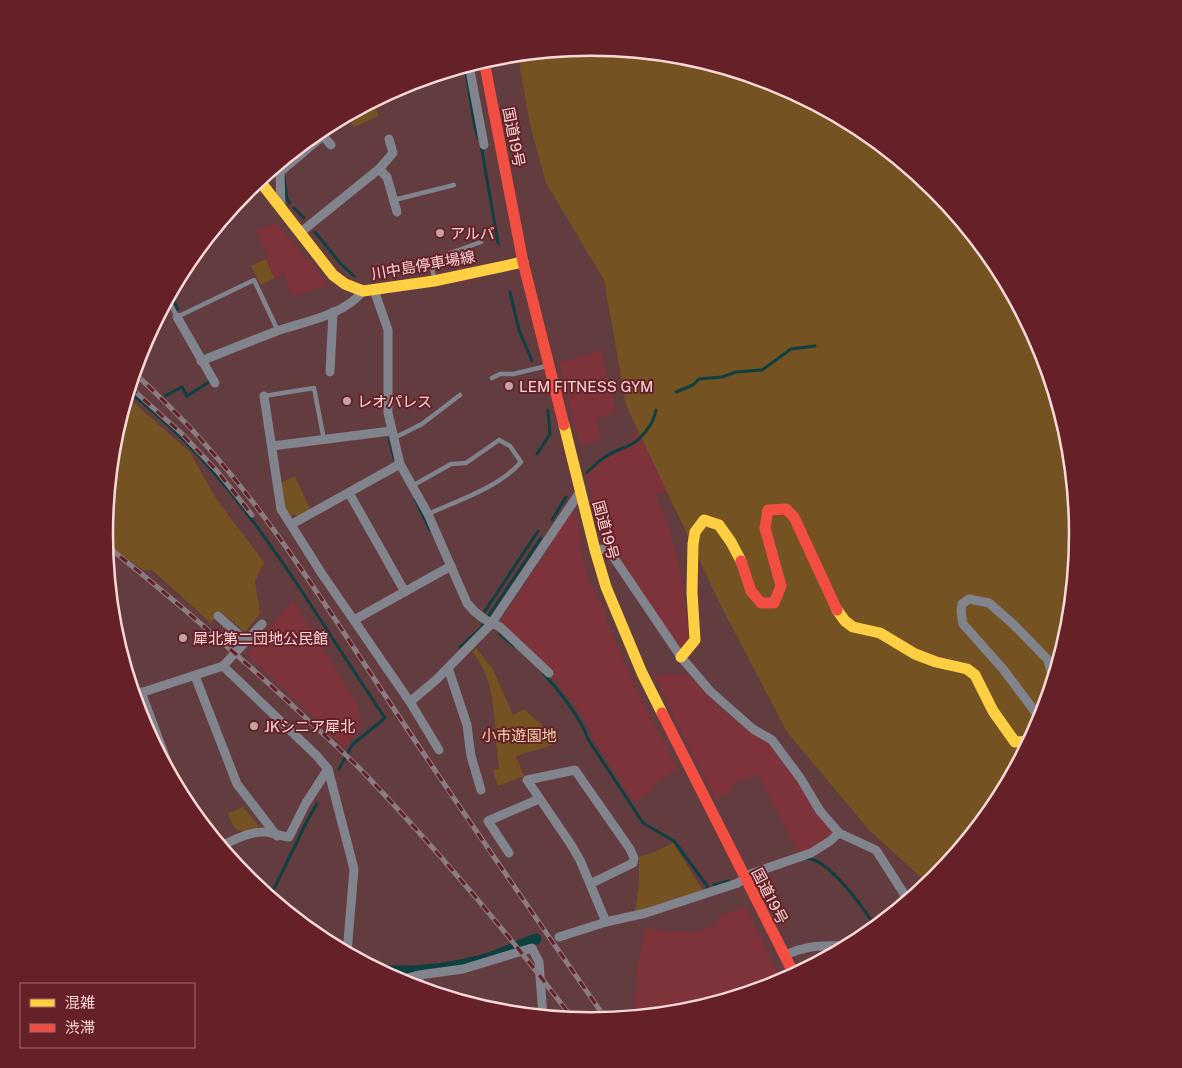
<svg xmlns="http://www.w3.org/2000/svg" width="1182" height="1068" viewBox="0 0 1182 1068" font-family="'Public Sans','Noto Sans JP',sans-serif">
  <rect width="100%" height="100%" fill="#623c3f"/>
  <g fill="#7e333a">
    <polygon points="276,223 311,263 328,284 293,297 284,274 274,278 266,259 269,257 256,230"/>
    <polygon points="600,350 616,413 596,418 601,440 580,445 559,363"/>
    <polygon points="642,426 692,484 656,495 668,525 680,568 689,636 687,643 681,646 678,646 601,536 586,474 608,455 626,446"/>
    <polygon points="569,513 577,513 582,555 589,581 607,613 605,617 630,675 677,769 652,785 654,789 634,802 594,740 587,723 548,668 500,622 546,553"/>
    <polygon points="293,600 358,705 362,724 345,748 247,654"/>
    <polygon points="688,674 717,705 748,730 765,738 776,750 831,829 831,838 799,854 758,774 731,785 732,790 716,799 698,765 654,675"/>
    <polygon points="745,906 782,981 686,1011 634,1016 637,970 645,928 672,932 696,932 716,925 719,917"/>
  </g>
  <g fill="#745222">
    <polygon points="591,48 686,57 777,85 862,130 935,190 996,264 1041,348 1068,439 1077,534 1068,629 1040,720 995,805 935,878 928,884 869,830 787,732 720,604 626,405 604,280 546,183 530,125 518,55"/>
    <polygon points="373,102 379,116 354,127 346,116"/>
    <polygon points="266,259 274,278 261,285 251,266"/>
    <polygon points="127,397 190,452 217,500 264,562 255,581 260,614 245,632 221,612 211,623 152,570 143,570 105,542 105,534 114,439"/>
    <polygon points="295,476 310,509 300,515 290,515 284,507 281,483"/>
    <path d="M 476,648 L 493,669 L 513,715 L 524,709 L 546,729 L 553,745 L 516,756 L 524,776 L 498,786 L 493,770 L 499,768 C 493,728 499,684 472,651 Z"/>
    <path d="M 243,807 L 259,826 L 255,831 C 235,832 235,831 228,813 Z"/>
    <polygon points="673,843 704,892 635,912 639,883 639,857 654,852"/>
  </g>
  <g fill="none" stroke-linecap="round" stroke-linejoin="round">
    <g stroke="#0e3f41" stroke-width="3">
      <polyline points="465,66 475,128 479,139"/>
      <polyline points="481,145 498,243"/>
      <polyline points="284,177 287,199 290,203"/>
      <polyline points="294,208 304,218"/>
      <polyline points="315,232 341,264 354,276"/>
      <polyline points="510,292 519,330 532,361"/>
      <polyline points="170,295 178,309"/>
      <path d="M 129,392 C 214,456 274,548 331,636 C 349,664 367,691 385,718 L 352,745 L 339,769"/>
      <polyline points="676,392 693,385 699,379 722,377 736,372 762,370 791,349 815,346"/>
      <polyline points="165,396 182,387 187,396 209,382"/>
      <polyline points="389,439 394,458"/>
      <polyline points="537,454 550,434 548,410"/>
      <path d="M 587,472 C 593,467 599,461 605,457 C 613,451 622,449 630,445 C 642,439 654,423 656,410"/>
      <polyline points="415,499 430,530"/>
      <polyline points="552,520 566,497"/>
      <polyline points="485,611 538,531"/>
      <polyline points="500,634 514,646"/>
      <polyline points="460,647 480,629 541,538"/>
      <path d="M 543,673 C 558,689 581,718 588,739 L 643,823 L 674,841 L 708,887"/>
      <path d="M 805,858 C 829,858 863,908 876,927"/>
      <polyline points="714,885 729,881"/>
      <polyline points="270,897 308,819 317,804"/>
    </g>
    <path stroke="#0e3f41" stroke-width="11" d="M 379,970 C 413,973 448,969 482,960 C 500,955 517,946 536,939"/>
    <g stroke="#81838d" stroke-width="4.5">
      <polyline points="394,200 454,185"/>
      <polyline points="434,279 431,260 481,242"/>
      <polyline points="168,299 177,317 254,280 278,331"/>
      <polyline points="492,378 500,374 513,374 547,366"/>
      <polyline points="264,396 314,388 324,440"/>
      <polyline points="394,438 422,424 460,395"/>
      <path d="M 412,486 L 451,464 L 466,463 L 499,440 L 510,446 L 521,462 C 500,487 457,501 428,514"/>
    </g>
    <g stroke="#81838d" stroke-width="9">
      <polyline points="469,65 484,145"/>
      <polyline points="323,136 331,145"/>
      <polyline points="276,166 280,172 281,208"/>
      <polyline points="379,169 393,153 389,139"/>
      <polyline points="280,172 333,127"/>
      <polyline points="301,232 379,169 387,177 397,212"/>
      <path d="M 374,290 L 388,330 L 388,413 L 400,464 L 428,514 L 467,603 C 476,615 487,622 500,627 L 549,673"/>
      <polyline points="177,317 215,383"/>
      <path d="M 201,361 C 226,351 251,341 277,331 C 306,321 343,316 363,291"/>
      <polyline points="330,372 333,312"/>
      <polyline points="264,396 281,509 322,574 410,702 439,750"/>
      <polyline points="272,446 391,431"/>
      <polyline points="349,493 405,592"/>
      <polyline points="292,524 400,464"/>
      <polyline points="595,550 605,549 612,555 681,657 710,691 753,729 772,740 801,779 820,811 839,833 876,850 908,900"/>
      <polyline points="218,616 246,641"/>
      <polyline points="354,620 451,566"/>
      <polyline points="113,623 137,694"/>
      <polyline points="1048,661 1053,678"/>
      <polyline points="223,666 262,624"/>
      <polyline points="448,668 467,725 471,756 481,790"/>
      <polyline points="195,676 237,784 277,836"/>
      <polyline points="141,692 175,783"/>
      <polyline points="134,695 223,666 316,755 328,769 354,869 347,953"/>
      <polyline points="410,702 437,679 491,624 580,492"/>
      <polyline points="1038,724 1036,713 1003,669 963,624 961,611 962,604 969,599 989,603 1013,624 1056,668"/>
      <path d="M 221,846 C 234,840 250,831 266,832 C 273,833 281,836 289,837 L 306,803 L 328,769"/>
      <polyline points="509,853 488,821 539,799"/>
      <polyline points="590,884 633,863 634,858 630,849 575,770 527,780 570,843 580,860 606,922"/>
      <polyline points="559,937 606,922 646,913 738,883 750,874 811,853 830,841 839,833"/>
      <path d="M 784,956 C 805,945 825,945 848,946"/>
      <polyline points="416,976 424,989"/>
      <polyline points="399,980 419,975 463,969 532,948 539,962 543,1016"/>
    </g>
    <g stroke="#ffcf43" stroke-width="11">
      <polyline points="259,180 333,275 345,284 363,291 434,281 523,262"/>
      <polyline points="564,425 595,550 606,587 642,673 662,713"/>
      <polyline points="837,610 845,621 853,627 880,633 915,654 936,662 967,669 975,675 993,711 1015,742 1029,741"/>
      <polyline points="681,657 695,640 692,592 693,544 695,532 704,520 719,525 731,542 741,561"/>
    </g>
    <g stroke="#f24e42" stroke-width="11">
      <polyline points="484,61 523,262 564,425"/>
      <polyline points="741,561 751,591 761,603 774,603 781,586 765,528 768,510 786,509 794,517 837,610"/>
      <polyline points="662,713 794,974"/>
    </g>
    <g stroke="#8b7c81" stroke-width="5">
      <g id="rail">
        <path d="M 134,373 C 146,383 157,395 169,406 C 257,493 322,600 390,703 C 460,809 533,914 606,1019"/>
        <polyline points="130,387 181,433 217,471 252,515"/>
        <path d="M 106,545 C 176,601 243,659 308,720 C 327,738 348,756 366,775 C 439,852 509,934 573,1019"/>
      </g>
    </g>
    <use href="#rail" stroke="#662128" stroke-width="3" stroke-dasharray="9" stroke-linecap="butt"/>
  </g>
  <g fill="#c7a2a3" stroke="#662128" stroke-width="2">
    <circle cx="440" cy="233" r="5"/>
    <circle cx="509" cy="386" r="5"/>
    <circle cx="347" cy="401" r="5"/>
    <circle cx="183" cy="638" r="5"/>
    <circle cx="254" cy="726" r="5"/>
  </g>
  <g text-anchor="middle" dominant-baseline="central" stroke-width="4" stroke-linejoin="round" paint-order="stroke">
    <g font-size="15" fill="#fdd9d9" stroke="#662128">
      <text transform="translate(514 137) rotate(79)">国道19号</text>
      <text transform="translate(423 265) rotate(-10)">川中島停車場線</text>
      <text transform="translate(606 530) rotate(75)">国道19号</text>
      <text transform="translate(770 896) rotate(63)">国道19号</text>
    </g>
    <g font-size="15" fill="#fdd9d9" stroke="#662128" text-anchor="start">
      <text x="450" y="233">アルバ</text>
      <text x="519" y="386">LEM FITNESS GYM</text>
      <text x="357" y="401">レオパレス</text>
      <text x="193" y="638">犀北第二団地公民館</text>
      <text x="264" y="726">JKシニア犀北</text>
    </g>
    <g font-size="15" fill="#f4d7ab" stroke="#662128">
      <text x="519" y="735">小市遊園地</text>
    </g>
  </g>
  <path d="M0 0H1182V1068H0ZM113 534a478 478 0 1 1 956 0a478 478 0 1 1-956 0Z" fill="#662128" fill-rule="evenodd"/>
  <path fill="none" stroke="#fdd9d9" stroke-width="2.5" d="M113 534a478 478 0 1 1 956 0a478 478 0 1 1-956 0Z"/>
  <rect x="20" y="983" width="175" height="65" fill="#662128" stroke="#a26b6f"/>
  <rect x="30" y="999" width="25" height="8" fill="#ffcf43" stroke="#a26b6f"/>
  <text x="65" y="1008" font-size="15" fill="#fdd9d9">混雑</text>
  <rect x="30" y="1024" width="25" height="8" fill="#f24e42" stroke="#a26b6f"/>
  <text x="65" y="1033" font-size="15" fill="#fdd9d9">渋滞</text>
</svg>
